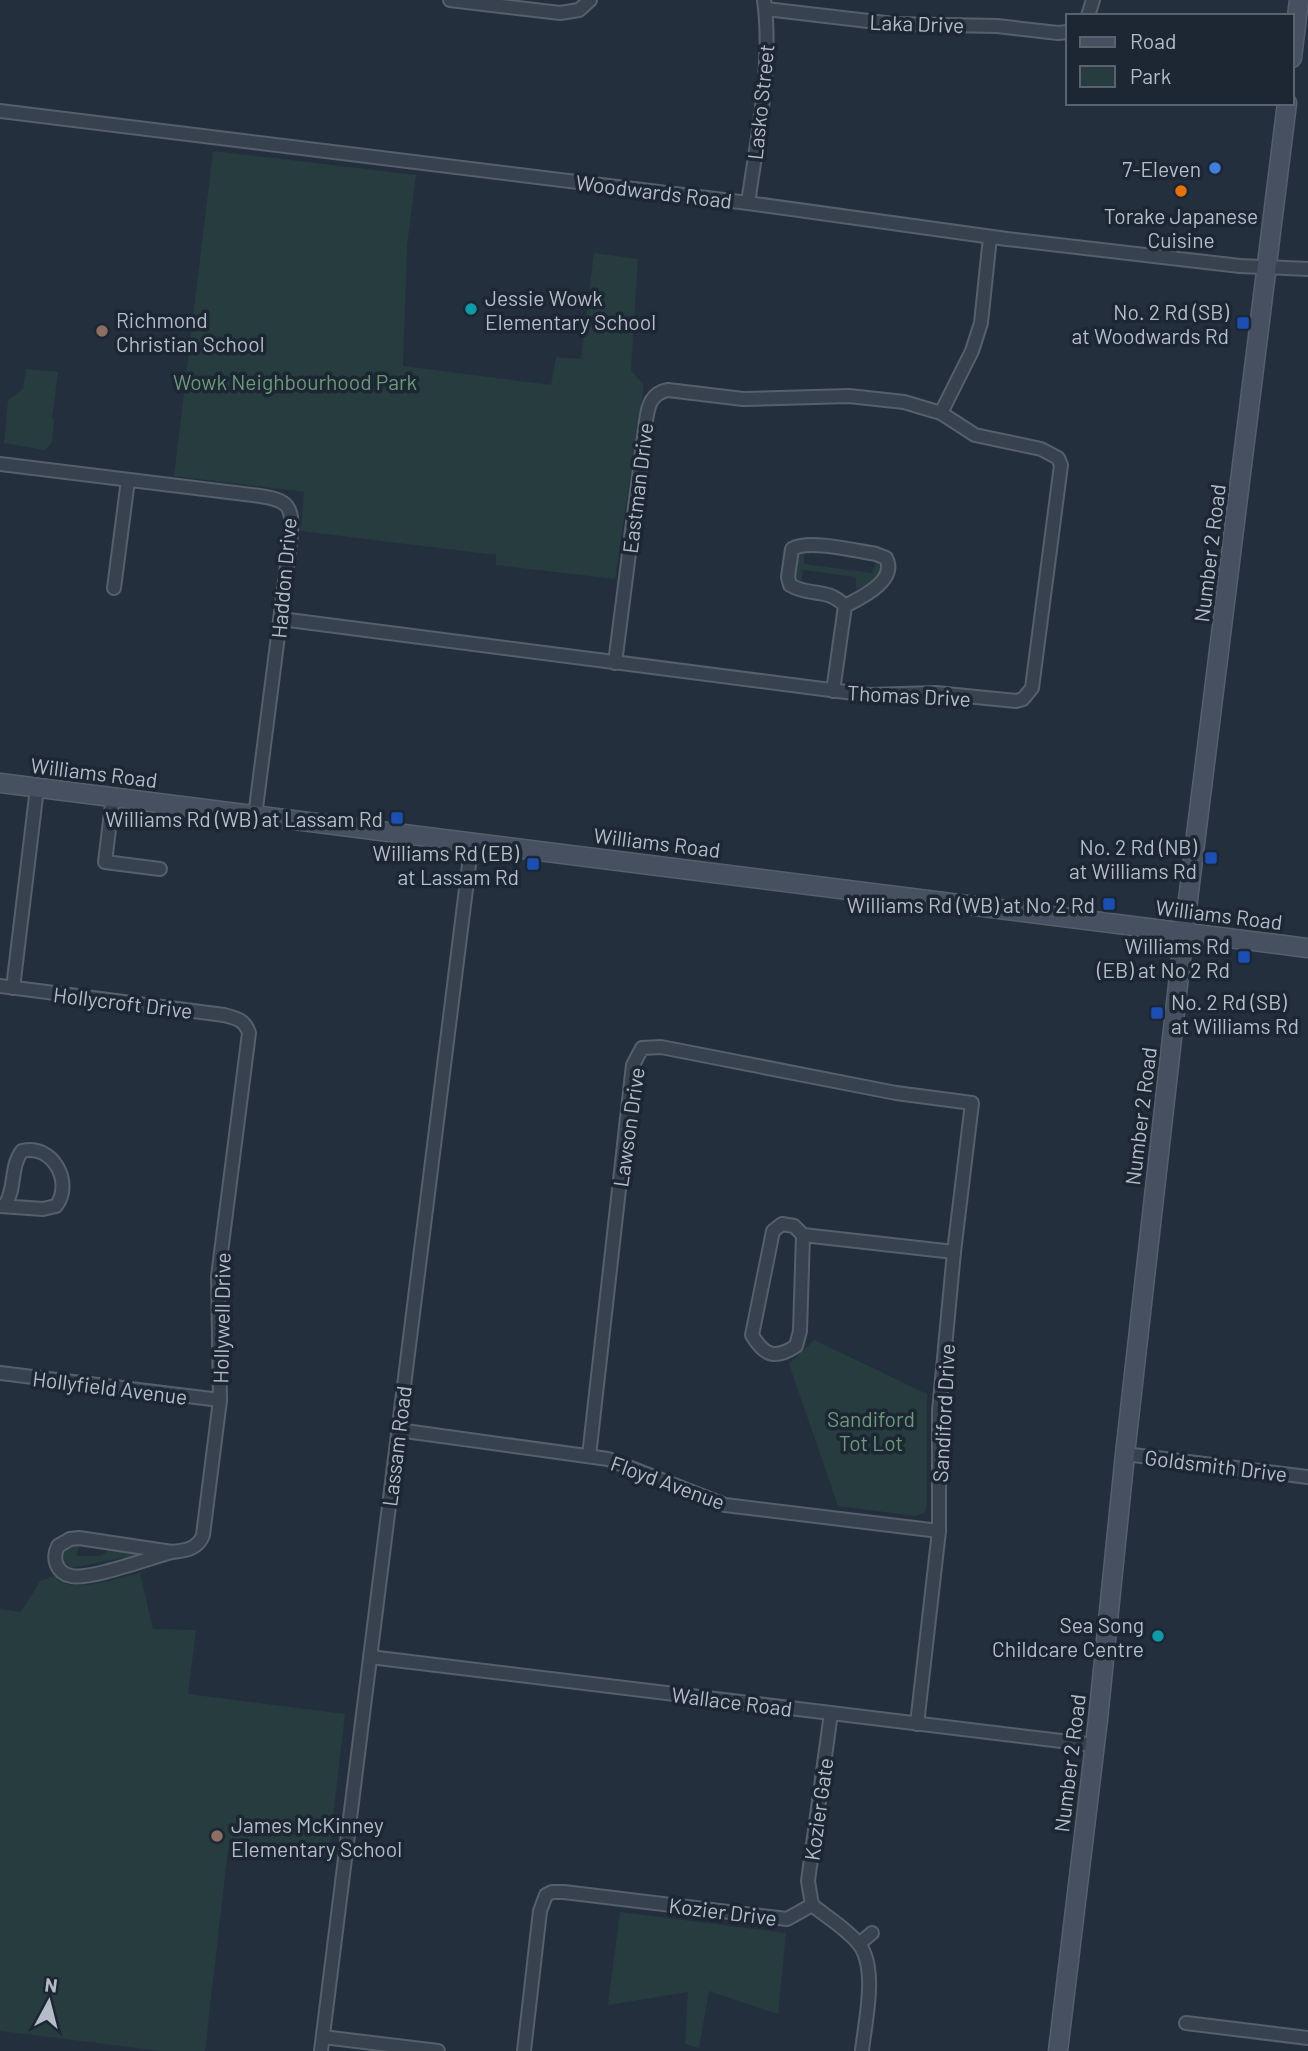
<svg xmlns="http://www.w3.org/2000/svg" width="1308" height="2051" viewBox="0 0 1308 2051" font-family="Barlow,sans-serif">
  <rect width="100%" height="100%" fill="#242f3e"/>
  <g fill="#263c3f">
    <polygon points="213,151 416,175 407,246 403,366 551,385 556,357 581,359 594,253 638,259 631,370 644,386 615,579 496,565 496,555 301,531 304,492 174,476"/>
    <polygon points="26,369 58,372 52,418 54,419 52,442 45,450 4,443 8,400 23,389"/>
    <path d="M 800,552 L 804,553 L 804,564 L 872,573 L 876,562 L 881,566 C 879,580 870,584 858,589 L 856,588 L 856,577 L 803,570 L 801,580 L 798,581 L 794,577 L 797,555 Z"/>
    <polygon points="814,1340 927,1394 927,1504 925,1512 916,1516 838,1506 789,1364"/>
    <polygon points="77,1545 80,1546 76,1556 101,1556 110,1549 137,1553 137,1555 71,1568 64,1562 63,1553 68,1546"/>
    <path d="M 140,1573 L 153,1629 L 196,1630 L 188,1694 L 345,1714 L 328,1861 L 228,1849 L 205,2051 L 160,2051 L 0,2031 L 0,1609 L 21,1612 L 40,1581 L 54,1576 C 70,1596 118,1578 140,1573 Z"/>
    <polygon points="620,1912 786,1933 778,2014 709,1991 699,2048 685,2044 688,1992 608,2005"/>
  </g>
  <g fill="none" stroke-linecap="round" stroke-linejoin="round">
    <g stroke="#565f6c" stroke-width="16">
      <g id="street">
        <polyline points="450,0 560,13 579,10 590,0"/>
        <polyline points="766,9 894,24 997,26 1058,33 1068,32"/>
        <polyline points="1088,16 1093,0"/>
        <polyline points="0,111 748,203 1007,239 1240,266 1308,269"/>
        <path d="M 748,203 C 757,140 773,63 764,0"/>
        <polyline points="941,413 972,351 981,323 990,237"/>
        <path d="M 0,464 L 260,496 C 288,500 293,506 291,534 L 255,816"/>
        <polyline points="114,588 128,480"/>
        <path d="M 281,619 L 869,695 L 936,693 L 1016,701 L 1023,699 L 1032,688 L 1061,465 L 1058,458 L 1041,449 L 975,435 L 941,413 L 904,402 L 849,396 L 743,399 L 668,390 C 651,393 648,406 646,421 L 615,663"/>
        <path d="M 833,691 L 845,606 C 827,587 810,597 790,585 L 788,577 L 792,549 C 809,539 856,551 876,554 L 886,558 C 898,581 860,598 845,606"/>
        <polyline points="113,796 105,862 160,869"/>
        <path d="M 0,986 L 224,1015 C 236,1018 245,1020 249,1033 L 218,1276 L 220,1400 L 203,1535 C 201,1541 198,1544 193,1547 C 186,1551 179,1551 172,1552 C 149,1558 91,1580 71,1576 C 56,1573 52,1558 58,1546 L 70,1539 L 79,1538 L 172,1552"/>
        <polyline points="13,988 37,788"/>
        <path d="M 0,1206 L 43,1209 L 56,1206 C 74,1182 52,1143 22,1151 C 10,1166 16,1189 5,1205"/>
        <path d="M 803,1235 L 800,1331 L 796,1346 C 776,1359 765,1357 752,1335 L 773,1231 L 782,1224 L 794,1226 L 803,1235 L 954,1252"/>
        <polyline points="0,1373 220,1400"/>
        <polyline points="398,1430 608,1459 725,1505 939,1531"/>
        <polyline points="1125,1454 1308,1477"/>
        <polyline points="589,1456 633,1065 642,1048 661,1047 896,1093 972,1103 954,1252 939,1411 939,1531 917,1724"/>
        <polyline points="370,1657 1094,1745"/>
        <polyline points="812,1905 808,1881 831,1713"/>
        <path d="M 812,1905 C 827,1917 847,1929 859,1944 C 878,1969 865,2021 862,2051"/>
        <polyline points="859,1944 872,1933"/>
        <polyline points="1186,2023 1308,2038"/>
        <polyline points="323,2037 438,2051"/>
        <polyline points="321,2051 472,841"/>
        <polyline points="524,2051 540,1911 546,1895 552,1892 564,1892 787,1919 812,1905"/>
      </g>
    </g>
    <g stroke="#565f6c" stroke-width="21">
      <g id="secondary">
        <polyline points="1292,58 1299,0"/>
        <polyline points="0,783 1308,948"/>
        <polyline points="1058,2051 1098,1719 1125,1454 1184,932 1287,103"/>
      </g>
    </g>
    <use href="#street" stroke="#38414e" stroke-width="12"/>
    <use href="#secondary" stroke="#465061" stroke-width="18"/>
  </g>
  <circle fill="#3f7fe0" stroke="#1d2633" stroke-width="2.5" cx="1215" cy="168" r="7"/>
  <circle fill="#e8710a" stroke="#1d2633" stroke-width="2.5" cx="1181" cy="191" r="7"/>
  <g fill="#0f9aa8" stroke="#1d2633" stroke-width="2.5">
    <circle cx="471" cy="309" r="7"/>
    <circle cx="1158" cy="1636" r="7"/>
  </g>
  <g fill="#1a4fb4" stroke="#1d2633" stroke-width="2.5">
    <rect x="1236" y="316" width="14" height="14" rx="3.5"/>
    <rect x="390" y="811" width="14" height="14" rx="3.5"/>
    <rect x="1204" y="851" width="14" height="14" rx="3.5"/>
    <rect x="526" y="857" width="14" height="14" rx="3.5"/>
    <rect x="1102" y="897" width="14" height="14" rx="3.5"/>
    <rect x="1237" y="950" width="14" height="14" rx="3.5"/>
    <rect x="1150" y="1006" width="14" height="14" rx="3.5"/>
  </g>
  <g fill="#8d6e63" stroke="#1d2633" stroke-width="2.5">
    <circle cx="102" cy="331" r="7"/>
    <circle cx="217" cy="1836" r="7"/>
  </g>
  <g text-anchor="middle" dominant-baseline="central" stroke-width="7" stroke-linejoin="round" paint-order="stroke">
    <g font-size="21" fill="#b4bcc9" stroke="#1d2633">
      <text transform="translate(917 23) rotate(2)">Laka Drive</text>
      <text transform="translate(760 102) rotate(-84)">Lasko Street</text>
      <text transform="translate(654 191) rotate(7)">Woodwards Road</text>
      <text transform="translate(637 488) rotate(-83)">Eastman Drive</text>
      <text transform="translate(1209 553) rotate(-83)">Number 2 Road</text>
      <text transform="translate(283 578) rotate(-85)">Haddon Drive</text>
      <text transform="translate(909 695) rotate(3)">Thomas Drive</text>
      <text transform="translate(94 772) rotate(7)">Williams Road</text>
      <text transform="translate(657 842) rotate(7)">Williams Road</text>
      <text transform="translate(1219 914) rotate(7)">Williams Road</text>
      <text transform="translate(123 1002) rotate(7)">Hollycroft Drive</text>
      <text transform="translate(1140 1116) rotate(-83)">Number 2 Road</text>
      <text transform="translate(628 1127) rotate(-82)">Lawson Drive</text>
      <text transform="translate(221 1318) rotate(-89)">Hollywell Drive</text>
      <text transform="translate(110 1387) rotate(7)">Hollyfield Avenue</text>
      <text transform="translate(943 1413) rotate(-87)">Sandiford Drive</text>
      <text transform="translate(396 1446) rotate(-83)">Lassam Road</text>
      <text transform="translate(1216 1465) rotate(7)">Goldsmith Drive</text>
      <text transform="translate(668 1482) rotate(20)">Floyd Avenue</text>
      <text transform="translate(732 1701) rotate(7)">Wallace Road</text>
      <text transform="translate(1069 1763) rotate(-83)">Number 2 Road</text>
      <text transform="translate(818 1809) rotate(-82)">Kozier Gate</text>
      <text transform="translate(723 1911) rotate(7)">Kozier Drive</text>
    </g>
    <g font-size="21" fill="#b4bcc9" stroke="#1d2633" text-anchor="end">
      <text x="1201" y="168">7-Eleven</text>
      <text x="1181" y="215" text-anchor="middle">Torake Japanese<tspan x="1181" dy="24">Cuisine</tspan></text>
      <text x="485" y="297" text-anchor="start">Jessie Wowk<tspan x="485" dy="24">Elementary School</tspan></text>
      <text x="1229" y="311">No. 2 Rd (SB)<tspan x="1229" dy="24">at Woodwards Rd</tspan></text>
      <text x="116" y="319" text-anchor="start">Richmond<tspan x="116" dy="24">Christian School</tspan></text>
      <text x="383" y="818">Williams Rd (WB) at Lassam Rd</text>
      <text x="1197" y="846">No. 2 Rd (NB)<tspan x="1197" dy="24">at Williams Rd</tspan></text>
      <text x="519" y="852">Williams Rd (EB)<tspan x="519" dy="24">at Lassam Rd</tspan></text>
      <text x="1095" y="904">Williams Rd (WB) at No 2 Rd</text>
      <text x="1230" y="945">Williams Rd<tspan x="1230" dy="24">(EB) at No 2 Rd</tspan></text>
      <text x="1171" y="1001" text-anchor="start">No. 2 Rd (SB)<tspan x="1171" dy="24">at Williams Rd</tspan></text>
      <text x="1144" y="1624">Sea Song<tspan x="1144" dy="24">Childcare Centre</tspan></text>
      <text x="231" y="1824" text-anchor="start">James McKinney<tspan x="231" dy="24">Elementary School</tspan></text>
    </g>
    <g font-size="21" fill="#6b9a76" stroke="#1d2633">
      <text x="295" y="381">Wowk Neighbourhood Park</text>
      <text x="871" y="1418">Sandiford<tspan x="871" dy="24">Tot Lot</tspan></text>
    </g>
  </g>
  <rect x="1066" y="14" width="228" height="91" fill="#1d2633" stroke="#59626f" stroke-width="2"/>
  <rect x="1080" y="37" width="35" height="10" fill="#465061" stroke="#59626f" stroke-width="2"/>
  <text x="1130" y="49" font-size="21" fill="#b4bcc9">Road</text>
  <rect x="1080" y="66" width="35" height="21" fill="#263c3f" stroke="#59626f" stroke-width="2"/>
  <text x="1130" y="84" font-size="21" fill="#b4bcc9">Park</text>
  <g transform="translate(49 2002) rotate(7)" stroke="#1d2633" stroke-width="5" paint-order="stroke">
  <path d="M0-5L12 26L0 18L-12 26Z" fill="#b4bcc9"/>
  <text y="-10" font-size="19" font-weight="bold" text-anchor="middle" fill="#b4bcc9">N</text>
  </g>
</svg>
